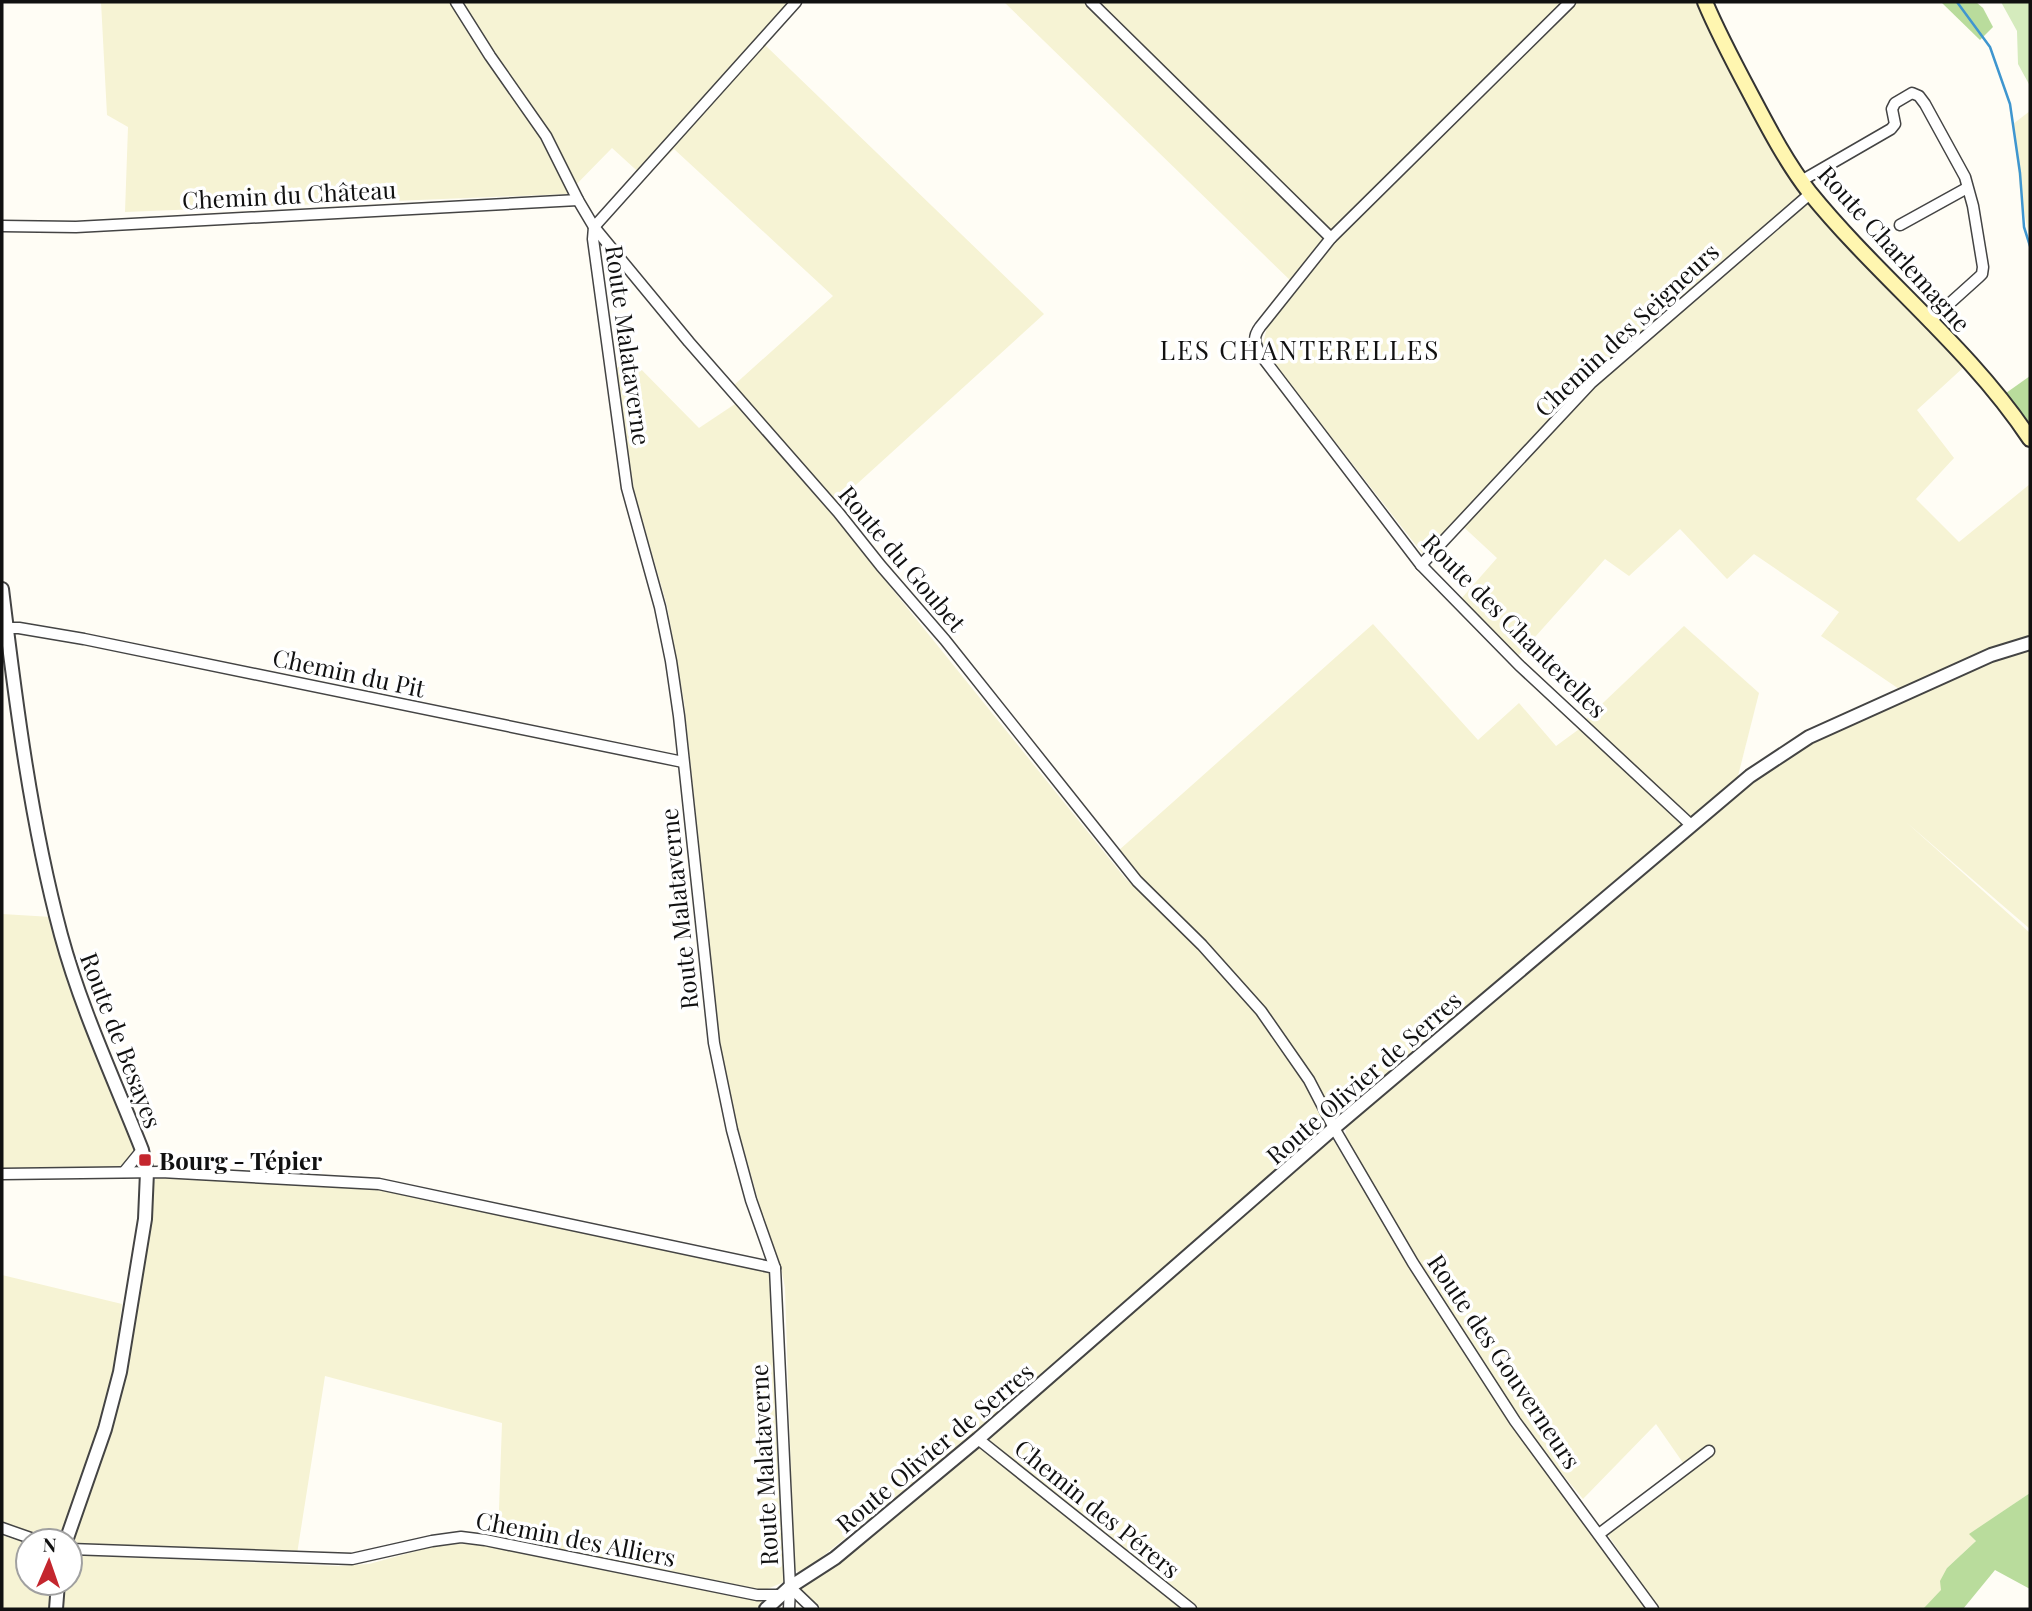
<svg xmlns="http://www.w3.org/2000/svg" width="2032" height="1611" viewBox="0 0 2032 1611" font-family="'Playfair Display',serif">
  <rect width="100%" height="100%" fill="#fffdf5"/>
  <g fill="#f6f3d4">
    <polygon points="101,2 793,2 761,38 765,45 1044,314 836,503 733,386 833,296 674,149 645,178 612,148 567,194 125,212 128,127 107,115"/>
    <polygon points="1004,2 1700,2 1761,127 1810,206 1965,366 1917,410 1954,458 1916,499 1959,542 2030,484 2030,638 1902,691 1821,636 1839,612 1754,554 1727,579 1680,529 1629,576 1605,559 1518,656 1460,600 1497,558 1456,520 1428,550 1422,553 1269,357 1263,344 1267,327 1296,286"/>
    <polygon points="2030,111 2030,243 2020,189 2013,124"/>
    <polygon points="629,357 699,428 738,402 813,491 1125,878 1200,949 1250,1003 1296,1068 1327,1123 1323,1132 977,1431 807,1569 798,1572 794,1569 785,1288 781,1267 763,1218 734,1114 720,1048 684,702 667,606 634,491 615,370"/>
    <polygon points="1373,624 1478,740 1519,703 1556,746 1582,727 1683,823 1682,829 1344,1115 1337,1116 1330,1110 1266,1010 1224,962 1141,879 1118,851"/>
    <polygon points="1684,626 1759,693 1737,780 1692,817 1584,721"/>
    <polygon points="2030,647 2030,929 1906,822 2030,933 2030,1493 1970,1534 1976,1541 1947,1568 1942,1590 1923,1609 1658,1609 1606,1532 1688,1470 1656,1424 1583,1499 1514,1416 1515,1421 1345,1143 1346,1125 1782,757 1947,679"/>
    <polygon points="2,914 52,917 136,1148 134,1156 125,1167 102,1169 2,1170"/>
    <polygon points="1332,1138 1429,1298 1649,1609 813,1609 790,1587 978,1439 1011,1461 989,1440 994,1431 1321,1143"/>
    <polygon points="161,1175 381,1190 759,1268 768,1272 773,1278 786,1575 784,1582 767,1589 758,1589 498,1538 502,1423 325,1376 297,1554 77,1546 74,1542 75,1534 123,1383 153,1185 156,1178"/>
    <polygon points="2,1275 122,1304 113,1379 100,1429 61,1535 54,1538 45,1537 2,1523"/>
    <polygon points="2,1535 28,1544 28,1583 53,1583 51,1609 2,1609"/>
    <polygon points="458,1544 485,1545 761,1600 763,1608 61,1609 63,1583 70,1583 70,1555 339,1566 369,1564 431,1547"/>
  </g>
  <polygon fill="#d5ebbd" points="2001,2 2030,2 2030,86 2018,64 2017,31"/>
  <g fill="#b9dc9c">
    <polygon points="1941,2 1976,2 1983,8 1993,27 1980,40"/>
    <polygon points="2030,376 2030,429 2006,393"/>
    <polygon points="2030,1493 2030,1589 1995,1570 1963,1609 1923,1609 1941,1590 1940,1581 1947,1568 1976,1541 1969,1534"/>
  </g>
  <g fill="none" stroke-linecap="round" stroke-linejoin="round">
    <polyline stroke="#3f96cf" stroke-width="2.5" points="1957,2 1990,47 2010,104 2020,173 2024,227 2030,246"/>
    <g stroke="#444" stroke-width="13">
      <g id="minor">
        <polyline points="456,2 490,56 546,136 578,200 594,227 689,342 838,512 881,566 945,640 1137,881 1202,945 1261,1011 1309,1080 1334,1128 1413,1263 1515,1421 1653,1609"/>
        <polyline points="1091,2 1331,238"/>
        <path d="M 1570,2 L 1331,238 L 1260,327 C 1252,338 1255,343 1260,354 L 1421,565 L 1519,665 L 1691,825"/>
        <polyline points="1801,181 1891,129 1895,124 1892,109 1895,103 1912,93 1919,96 1925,104 1965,177 1973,206 1983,267 1982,274 1979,277 1929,322"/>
        <polyline points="1900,225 1967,188"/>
        <polyline points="2,226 76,227 578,200"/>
        <polyline points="1421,565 1591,383 1811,193"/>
        <polyline points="7,628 19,628 84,639 683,762"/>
        <polyline points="124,1172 142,1150"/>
        <polyline points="2,1174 161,1172 379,1184 775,1268"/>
        <polyline points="978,1439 1191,1609"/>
        <polyline points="2,1528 39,1541"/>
        <polyline points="1599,1534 1709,1451"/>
        <polyline points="70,1549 352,1559 432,1541 461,1537 485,1540 757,1595 781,1595"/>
        <polyline points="790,1587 813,1609"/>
        <polyline points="789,1609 790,1587 775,1268 751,1200 732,1130 714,1043 679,716 671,661 660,607 627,488 593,239 594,227 796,2"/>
      </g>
    </g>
    <g stroke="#444" stroke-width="16">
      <g id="tertiary">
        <path d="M 2,589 C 16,705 31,823 61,935 C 81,1009 114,1079 142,1150 L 147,1172 L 145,1219 L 120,1372 L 105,1429 L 66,1541"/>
        <polyline points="56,1609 58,1583"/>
        <polyline points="766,1609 790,1587 835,1558 978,1439 1334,1128 1750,776 1809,737 1991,655 2030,643"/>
      </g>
    </g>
    <g stroke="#333" stroke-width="18">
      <path id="secondary" d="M 1705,2 C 1718,33 1734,63 1750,93 C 1768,127 1786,162 1810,193 C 1879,278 1969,347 2030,439"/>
    </g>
    <use href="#minor" stroke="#fff" stroke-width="10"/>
    <use href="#tertiary" stroke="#fff" stroke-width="12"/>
    <use href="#secondary" stroke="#fff6b0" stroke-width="14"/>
  </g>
  <rect fill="#c4262e" stroke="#fff" stroke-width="2.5" x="138" y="1153" width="14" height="14" rx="3.5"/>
  <g text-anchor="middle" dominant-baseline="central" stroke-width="7" stroke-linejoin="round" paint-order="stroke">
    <g font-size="24" fill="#111" stroke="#fff">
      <text transform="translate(289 194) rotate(-3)">Chemin du Château</text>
      <text transform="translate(1895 248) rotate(48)">Route Charlemagne</text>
      <text transform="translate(1626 329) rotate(-43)">Chemin des Seigneurs</text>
      <text transform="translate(629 345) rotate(82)">Route Malataverne</text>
      <text transform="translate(903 558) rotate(50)">Route du Goubet</text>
      <text transform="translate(1515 625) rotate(45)">Route des Chanterelles</text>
      <text transform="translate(349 672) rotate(12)">Chemin du Pit</text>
      <text transform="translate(678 909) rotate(-96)">Route Malataverne</text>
      <text transform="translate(122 1040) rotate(69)">Route de Besayes</text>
      <text transform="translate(1363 1077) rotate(-41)">Route Olivier de Serres</text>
      <text transform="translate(1505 1361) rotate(56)">Route des Gouverneurs</text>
      <text transform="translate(934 1447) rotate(-40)">Route Olivier de Serres</text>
      <text transform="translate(763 1465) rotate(-93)">Route Malataverne</text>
      <text transform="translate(1098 1508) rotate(39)">Chemin des Pérers</text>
      <text transform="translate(576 1538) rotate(11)">Chemin des Alliers</text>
    </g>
    <g font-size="24" font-weight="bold" fill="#111" stroke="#fff" text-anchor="start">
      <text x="159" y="1160">Bourg - Tépier</text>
    </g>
    <g font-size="26" letter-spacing="2" fill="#111" stroke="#fff">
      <text x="1300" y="349">LES CHANTERELLES</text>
    </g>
  </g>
  <rect width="2032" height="1611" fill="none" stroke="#111111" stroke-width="7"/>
  <g transform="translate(49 1562) rotate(2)"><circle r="33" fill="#ffffff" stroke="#a0a0a0" stroke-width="2"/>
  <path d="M0-5L12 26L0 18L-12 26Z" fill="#c4262e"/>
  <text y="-10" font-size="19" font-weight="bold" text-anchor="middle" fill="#111111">N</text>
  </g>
</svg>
